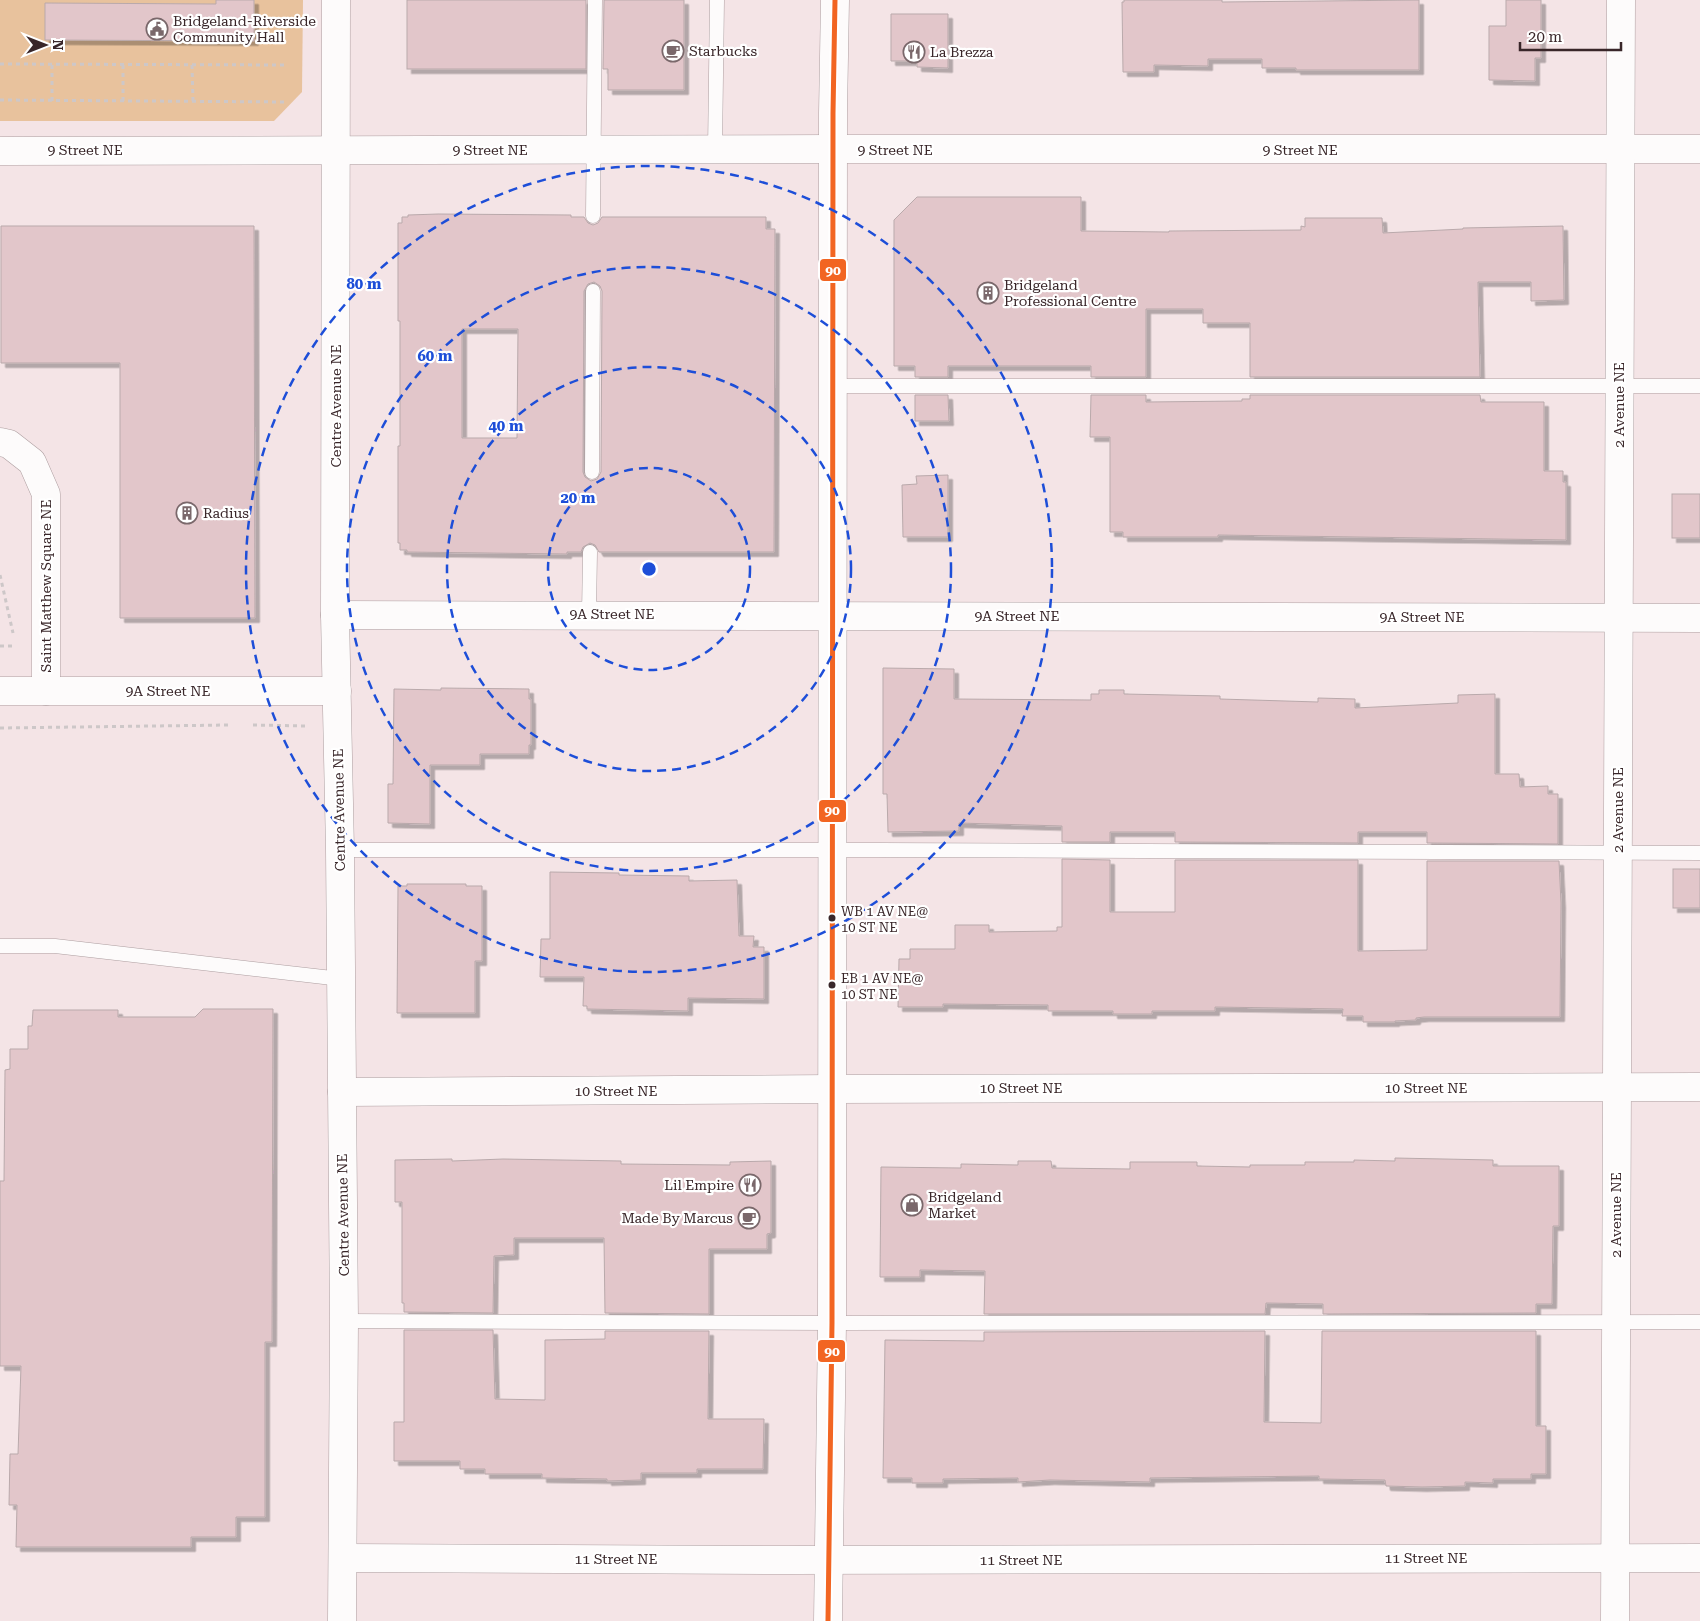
<svg xmlns="http://www.w3.org/2000/svg" width="1700" height="1621" viewBox="0 0 1700 1621" font-family="'Roboto Serif',serif">
  <defs>
    <filter id="shadow"><feDropShadow dx="4.5" dy="4.5" stdDeviation="0" flood-color="#0004"/></filter>
  </defs>
  <rect width="100%" height="100%" fill="#f4e4e6"/>
  <polygon fill="#e8c29d" points="0,0 303,0 302,92 274,121 0,121"/>
  <g fill="#e2c6ca" stroke="#b9a9ab" fill-rule="evenodd" filter="url(#shadow)">
    <polygon points="216,0 254,0 254,41 45,40 45,3 216,4"/>
    <rect x="407" y="0" width="179" height="69"/>
    <polygon points="604,0 684,0 684,90 608,90 608,69 603,69"/>
    <polygon points="1124,0 1222,0 1222,2 1419,0 1419,70 1296,70 1296,68 1262,68 1262,59 1208,59 1208,66 1154,65 1154,72 1123,72 1122,2 1124,2"/>
    <polygon points="1506,0 1541,0 1541,58 1535,58 1535,81 1489,80 1489,26 1506,26"/>
    <polygon points="891,14 948,14 948,68 917,67 917,61 891,61"/>
    <polygon points="917,197 1081,197 1081,231 1169,232 1169,231 1301,230 1301,226 1305,227 1305,218 1382,218 1383,233 1463,229 1463,228 1563,226 1564,300 1531,301 1531,282 1478,282 1480,377 1250,377 1250,323 1203,323 1203,309 1146,309 1146,377 1091,377 1091,366 948,366 948,377 915,377 915,366 894,366 894,220"/>
    <path d="M 438,214 L 571,215 L 571,217 L 584,217 L 588,223 L 593,225 L 598,223 L 602,217 L 766,217 L 766,229 L 775,229 L 774,552 L 599,552 L 595,545 L 590,543 L 583,547 L 581,552 L 567,552 L 567,554 L 407,552 L 407,550 L 400,550 L 400,543 L 398,543 L 398,446 L 400,446 L 400,321 L 398,321 L 398,223 L 402,223 L 402,217 L 408,217 L 408,215 ZM 594,282 L 600,286 L 602,291 L 601,472 L 597,479 L 591,481 L 585,477 L 583,472 L 584,291 L 588,284 ZM 462,329 L 518,329 L 517,438 L 462,438 Z"/>
    <polygon points="1,226 254,226 255,618 120,618 120,363 1,363"/>
    <polygon points="915,395 948,395 949,421 915,421"/>
    <polygon points="1091,395 1146,395 1146,402 1242,401 1242,399 1250,399 1250,395 1480,395 1481,402 1544,402 1544,471 1563,471 1563,482 1566,482 1566,540 1218,535 1218,537 1123,537 1123,532 1110,532 1110,437 1090,437"/>
    <polygon points="948,475 948,537 903,537 902,485 917,484 916,476"/>
    <rect x="1672" y="494" width="28" height="44"/>
    <polygon points="883,668 954,669 954,699 1091,700 1091,694 1099,694 1099,690 1124,690 1124,694 1220,696 1220,699 1318,702 1318,698 1355,699 1355,708 1458,703 1458,695 1495,694 1495,774 1519,774 1520,787 1548,786 1548,794 1558,794 1558,844 1427,843 1427,832 1358,832 1358,843 1175,842 1175,832 1110,832 1110,842 1062,842 1062,826 959,823 959,831 888,832 887,794 883,794"/>
    <polygon points="441,688 529,689 529,699 531,699 531,745 529,745 529,754 480,754 480,765 430,765 430,824 388,823 388,784 393,784 394,689 441,690"/>
    <polygon points="1062,859 1110,860 1110,912 1175,912 1175,860 1358,860 1358,951 1427,950 1427,861 1559,861 1561,903 1560,1017 1424,1017 1416,1018 1416,1020 1395,1021 1395,1022 1363,1022 1363,1016 1342,1016 1343,1009 1215,1007 1215,1011 1152,1011 1152,1014 1113,1014 1113,1011 1048,1011 1048,1005 943,1004 943,1007 898,1007 899,959 910,959 910,949 955,949 955,925 989,925 989,932 1057,931 1057,927 1062,927"/>
    <rect x="1673" y="869" width="27" height="39"/>
    <polygon points="550,872 619,873 619,875 689,876 689,881 737,880 739,936 754,936 753,947 764,947 764,999 688,998 688,1011 587,1009 587,1006 583,1006 584,977 540,977 541,939 550,939"/>
    <polygon points="407,884 466,884 466,886 482,886 482,961 475,961 475,1013 397,1013 398,886 407,886"/>
    <polygon points="203,1009 273,1009 272,1342 265,1342 265,1517 236,1517 236,1537 191,1537 191,1547 16,1547 17,1505 9,1505 10,1454 18,1454 21,1366 0,1366 0,1181 4,1181 5,1070 10,1069 10,1049 28,1049 28,1026 32,1026 33,1010 118,1010 118,1017 195,1017"/>
    <polygon points="1395,1158 1493,1160 1493,1166 1559,1166 1559,1226 1553,1226 1552,1304 1536,1304 1536,1313 1323,1314 1323,1304 1266,1303 1265,1314 984,1314 985,1271 920,1270 920,1277 880,1277 881,1167 961,1168 961,1164 1018,1165 1018,1161 1051,1161 1052,1168 1130,1169 1130,1162 1197,1162 1197,1166 1250,1167 1250,1165 1305,1165 1305,1162 1354,1162 1354,1160 1395,1161"/>
    <polygon points="452,1159 452,1161 503,1159 621,1161 621,1164 730,1165 730,1162 771,1161 771,1233 767,1234 767,1249 709,1249 709,1314 605,1313 604,1238 514,1238 514,1255 494,1256 493,1313 404,1312 404,1303 402,1303 402,1202 395,1202 395,1160"/>
    <polygon points="404,1330 493,1330 495,1399 545,1400 545,1340 605,1339 605,1331 709,1331 708,1419 764,1419 763,1469 697,1469 697,1473 641,1473 641,1480 607,1481 607,1479 542,1478 542,1474 485,1474 485,1469 460,1469 460,1461 394,1461 394,1422 404,1422"/>
    <polygon points="1265,1331 1264,1422 1321,1423 1322,1331 1536,1331 1536,1426 1546,1426 1546,1474 1531,1474 1531,1479 1493,1479 1493,1483 1465,1482 1465,1486 1422,1487 1386,1486 1385,1480 1319,1479 1319,1476 1150,1478 1150,1482 1050,1480 1018,1482 1018,1478 943,1479 943,1483 912,1483 912,1478 883,1478 885,1340 984,1341 984,1332"/>
  </g>
  <g fill="none" stroke-linecap="round" stroke-linejoin="round">
    <g stroke="#ad9ea0" stroke-width="15">
      <g id="service">
        <polyline points="715,150 717,0"/>
        <polyline points="593,216 595,0"/>
        <polyline points="833,386 1700,386"/>
        <polyline points="592,472 593,291"/>
        <polyline points="589,614 590,552"/>
        <polyline points="340,850 878,850 1700,853"/>
        <polyline points="0,946 55,946 341,979"/>
        <polyline points="344,1321 832,1323 1700,1322"/>
      </g>
    </g>
    <g stroke="#ad9ea0" stroke-width="29">
      <g id="minor">
        <polyline points="336,0 335,615 340,850 344,1321 342,1621"/>
        <polyline points="833,149 1700,149"/>
        <polyline points="0,442 9,444 32,462 46,494 46,691"/>
        <polyline points="335,615 1700,618"/>
        <polyline points="0,691 337,691"/>
        <polyline points="342,1092 832,1089"/>
        <polyline points="343,1558 788,1560 1700,1558"/>
        <polyline points="1615,1621 1621,0"/>
      </g>
    </g>
    <g stroke="#ad9ea0" stroke-width="29">
      <g id="tertiary">
        <polyline points="0,151 833,149"/>
        <polyline points="832,1089 1700,1087"/>
        <polyline points="828,1621 832,1323 833,113 835,0"/>
      </g>
    </g>
    <g stroke="#cdc7c8" stroke-width="3" stroke-dasharray="4 4" stroke-linecap="butt">
      <polyline points="0,64 287,65"/>
      <polyline points="52,65 52,101"/>
      <polyline points="123,65 123,101"/>
      <polyline points="192,65 193,101"/>
      <polyline points="0,100 287,102"/>
      <polyline points="0,575 13,633"/>
      <polyline points="0,646 14,646"/>
      <polyline points="253,725 307,726"/>
      <polyline points="0,728 229,725"/>
    </g>
    <use href="#service" stroke="#fdfbfb" stroke-width="14"/>
    <use href="#minor" stroke="#fdfbfb" stroke-width="28"/>
    <use href="#tertiary" stroke="#fdfbfb" stroke-width="28"/>
    <g stroke="#fff" stroke-width="9">
      <polyline id="bus-1" points="828,1621 832,1323 833,113 835,0"/>
    </g>
    <use href="#bus-1" stroke="#f26522" stroke-width="5"/>
  </g>
  <g fill="none" stroke="#1d4ed8" stroke-width="2.5" stroke-dasharray="9 6">
    <circle cx="649" cy="569" r="101"/>
    <circle cx="649" cy="569" r="202"/>
    <circle cx="649" cy="569" r="302"/>
    <circle cx="649" cy="569" r="403"/>
  </g>
  <defs>
    <g id="civic-ring" transform="scale(1.125)"><circle r="9.5" fill="#fff" stroke="#7a686b" stroke-width="1.5"/><path d="M-.6-6.5H3V-4.5H.6V-3L4-1V1h2V6H-6V1h2V-1L-.6-3ZM-1.2 2.5V6h2.4V2.5Z" fill="#7a686b"/></g>
    <g id="cafe-ring" transform="scale(1.125)"><circle r="9.5" fill="#fff" stroke="#7a686b" stroke-width="1.5"/><path d="M-5.5-4.5H6V0H3Q3 3.5 0 3.5H-2.5Q-5.5 3.5-5.5 0ZM3-3.2v2h1.7v-2ZM-6 4.5H4V6H-6Z" fill="#7a686b"/></g>
    <g id="restaurant-ring" transform="scale(1.125)"><circle r="9.5" fill="#fff" stroke="#7a686b" stroke-width="1.5"/><path d="M-5-6h1v4h1v-4h1v4h1v-4h1v5L-1.5 .5V6h-2V.5L-5-1ZM5-6V6H3V1.5H1.5Q1.5-4 5-6Z" fill="#7a686b"/></g>
    <g id="building-ring" transform="scale(1.125)"><circle r="9.5" fill="#fff" stroke="#7a686b" stroke-width="1.5"/><path d="M-4-6H4V6H1V3H-1V6H-4ZM-2.5-4.3h1.7v1.8h-1.7ZM.8-4.3h1.7v1.8H.8ZM-2.5-1h1.7V.8h-1.7ZM.8-1h1.7V.8H.8Z" fill="#7a686b"/></g>
    <g id="shop-ring" transform="scale(1.125)"><circle r="9.5" fill="#fff" stroke="#7a686b" stroke-width="1.5"/><path d="M-5-2.5h2.3a2.7 3.5 0 0 1 5.4 0H5L5.5 6h-11ZM-1.5-2.5h3a1.5 2.3 0 0 0-3 0Z" fill="#7a686b"/></g>
  </defs>
  <g fill-rule="evenodd">
    <use href="#civic-ring" x="157" y="29"/>
    <use href="#cafe-ring" x="673" y="51"/>
    <use href="#restaurant-ring" x="914" y="52"/>
    <use href="#building-ring" x="988" y="293"/>
    <use href="#building-ring" x="187" y="513"/>
    <use href="#restaurant-ring" x="750" y="1185"/>
    <use href="#shop-ring" x="912" y="1205"/>
    <use href="#cafe-ring" x="749" y="1218"/>
  </g>
  <g fill="#392629" stroke="#fff" stroke-width="2">
    <circle cx="832" cy="918" r="4.5"/>
    <circle cx="832" cy="985" r="4.5"/>
  </g>
  <g text-anchor="middle" dominant-baseline="central" stroke-width="4.5" stroke-linejoin="round" paint-order="stroke">
    <g font-size="13" fill="#392629" stroke="#fff" text-anchor="start">
      <text x="841" y="911">WB 1 AV NE@<tspan x="841" dy="16">10 ST NE</tspan></text>
      <text x="841" y="978">EB 1 AV NE@<tspan x="841" dy="16">10 ST NE</tspan></text>
    </g>
    <g font-size="14" fill="#392629" stroke="#fff" text-anchor="start">
      <text x="173" y="21">Bridgeland-Riverside<tspan x="173" dy="16">Community Hall</tspan></text>
      <text x="689" y="51">Starbucks</text>
      <text x="930" y="52">La Brezza</text>
      <text x="1004" y="285">Bridgeland<tspan x="1004" dy="16">Professional Centre</tspan></text>
      <text x="203" y="513">Radius</text>
      <text x="734" y="1185" text-anchor="end">Lil Empire</text>
      <text x="928" y="1197">Bridgeland<tspan x="928" dy="16">Market</tspan></text>
      <text x="733" y="1218" text-anchor="end">Made By Marcus</text>
    </g>
    <g font-size="14" fill="#392629" stroke="#fff">
      <text x="85" y="150">9 Street NE</text>
      <text x="490" y="150">9 Street NE</text>
      <text x="895" y="150">9 Street NE</text>
      <text x="1300" y="150">9 Street NE</text>
      <text transform="translate(1619 405) rotate(-90)">2 Avenue NE</text>
      <text transform="translate(336 406) rotate(-90)">Centre Avenue NE</text>
      <text transform="translate(46 586) rotate(-90)">Saint Matthew Square NE</text>
      <text x="612" y="614">9A Street NE</text>
      <text x="1017" y="616">9A Street NE</text>
      <text x="1422" y="617">9A Street NE</text>
      <text x="168" y="691">9A Street NE</text>
      <text transform="translate(339 810) rotate(-91)">Centre Avenue NE</text>
      <text transform="translate(1618 810) rotate(-90)">2 Avenue NE</text>
      <text x="1021" y="1088">10 Street NE</text>
      <text x="1426" y="1088">10 Street NE</text>
      <text x="616" y="1091">10 Street NE</text>
      <text transform="translate(343 1215) rotate(-91)">Centre Avenue NE</text>
      <text transform="translate(1616 1215) rotate(-90)">2 Avenue NE</text>
      <text x="1426" y="1558">11 Street NE</text>
      <text x="616" y="1559">11 Street NE</text>
      <text x="1021" y="1560">11 Street NE</text>
    </g>
  </g>
  <circle cx="649" cy="569" r="8" fill="#1d4ed8" stroke="#fff" stroke-width="2.5"/>
  <g font-size="15" text-anchor="middle" font-weight="bold" fill="#1d4ed8" stroke="#fff" stroke-width="4.5" stroke-linejoin="round" paint-order="stroke">
    <text x="364" y="289">80 m</text>
    <text x="435" y="361">60 m</text>
    <text x="506" y="431">40 m</text>
    <text x="578" y="503">20 m</text>
  </g>
  <g stroke="#fff" stroke-width="2">
    <rect x="819" y="258" width="28" height="24" rx="5" fill="#f26522"/>
    <rect x="818" y="799" width="29" height="24" rx="5" fill="#f26522"/>
    <rect x="817" y="1339" width="29" height="24" rx="5" fill="#f26522"/>
  </g>
  <g font-size="14" text-anchor="middle" font-weight="bold" fill="#fff">
    <text x="833" y="275">90</text>
    <text x="832" y="815">90</text>
    <text x="832" y="1356">90</text>
  </g>
  <g transform="translate(45 45) rotate(90)" stroke="#ffffff" stroke-width="4" paint-order="stroke">
  <path d="M0-4L9 19L0 12L-9 19Z" fill="#392629"/>
  <text y="-8" font-size="14" font-weight="bold" text-anchor="middle" fill="#392629">N</text>
  </g>
  <path d="M1520 42v8h101v-8" fill="none" stroke="#392629" stroke-width="2.5"/>
  <text x="1528" y="42" font-size="15" fill="#392629" stroke="#ffffff" stroke-width="4" paint-order="stroke">20 m</text>
</svg>
